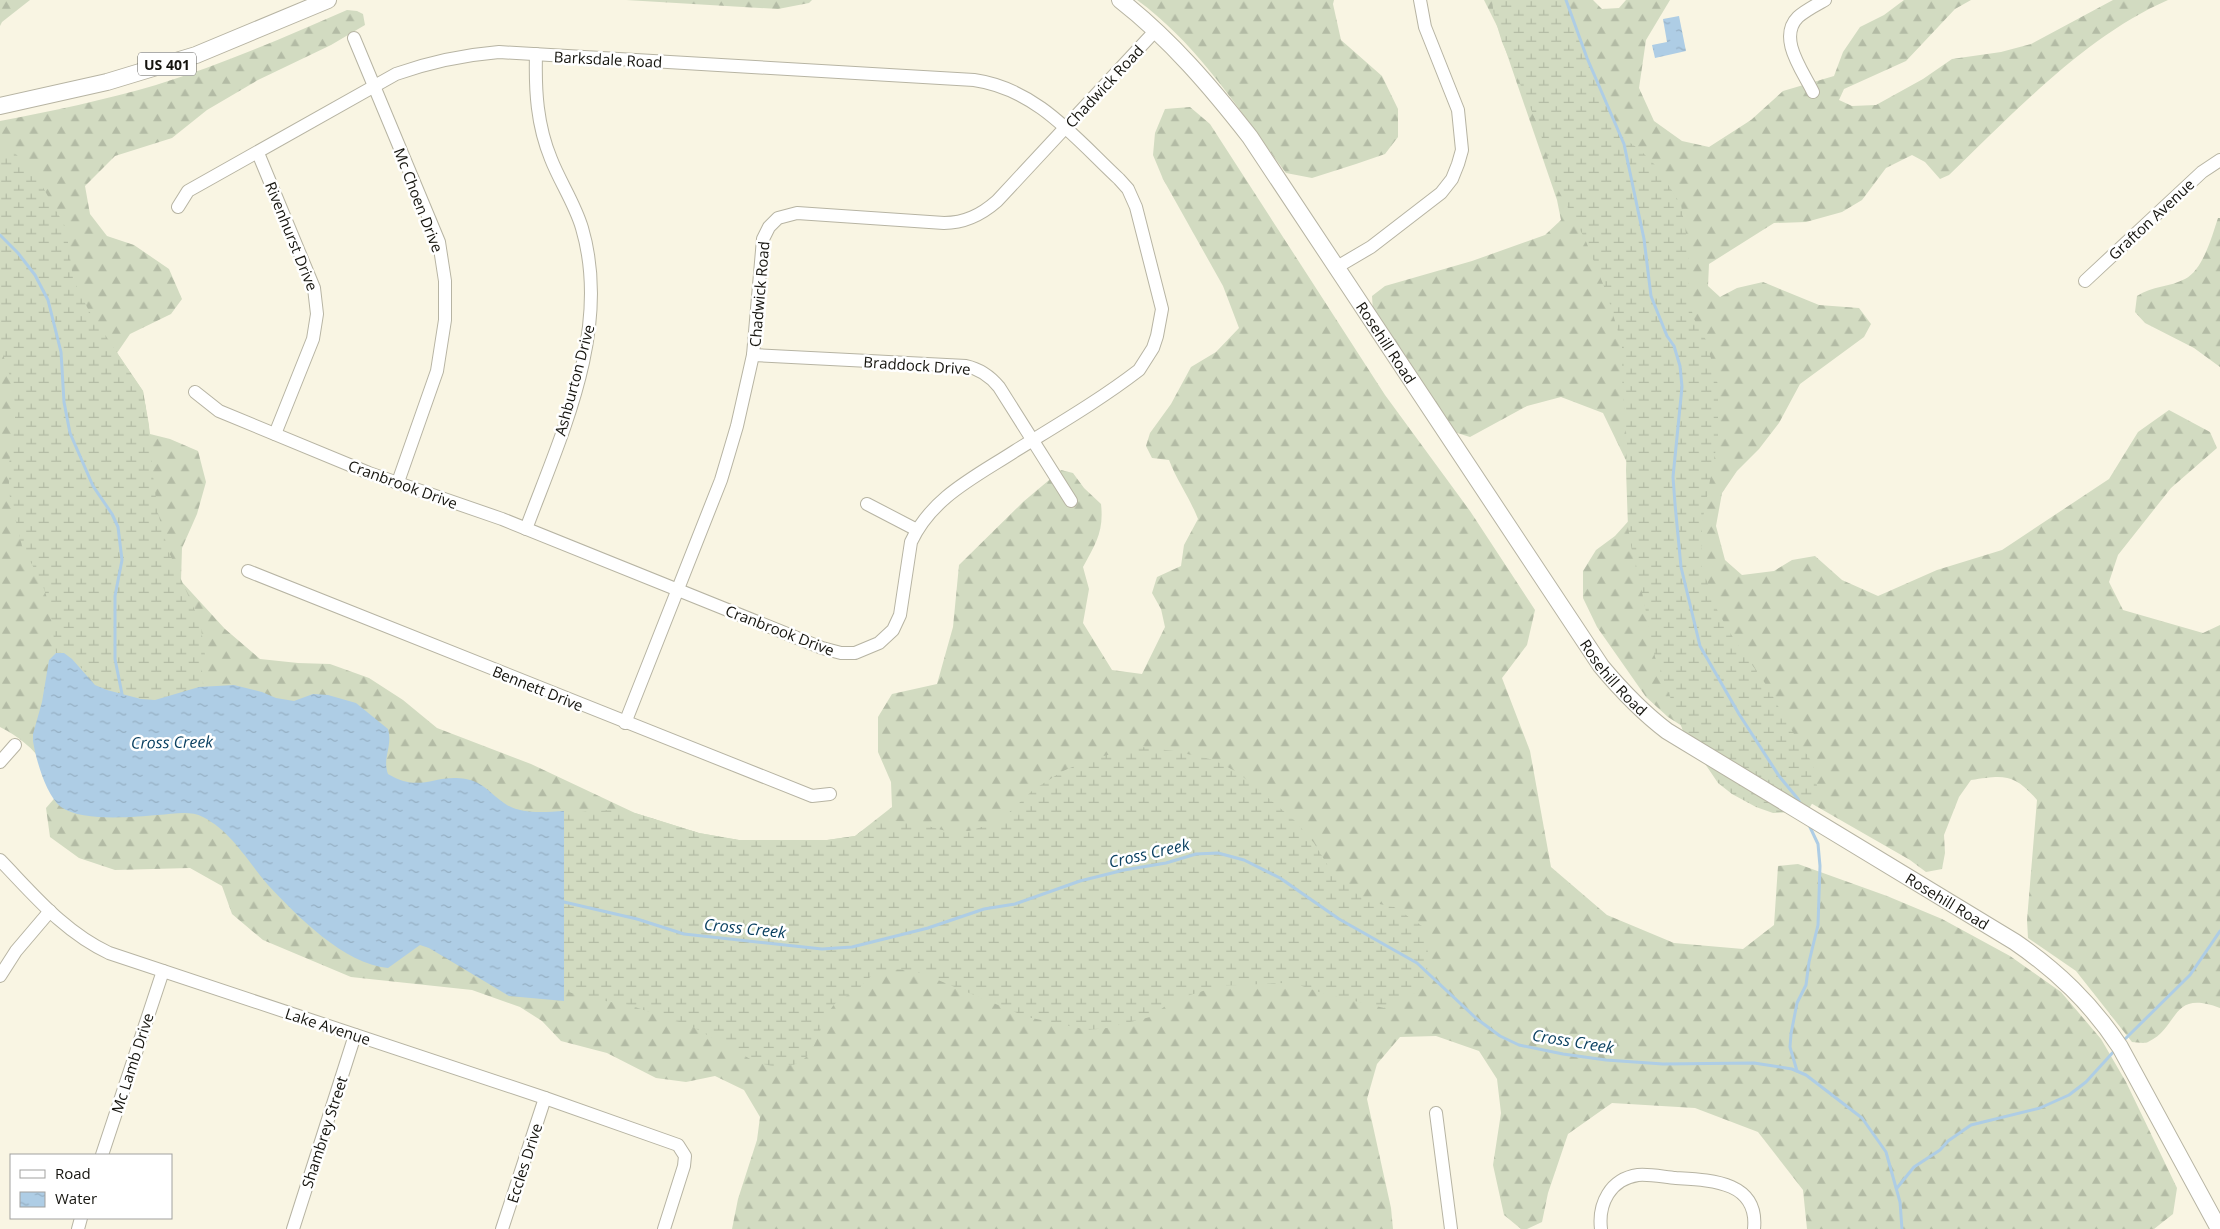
<svg xmlns="http://www.w3.org/2000/svg" width="2220" height="1229" viewBox="0 0 2220 1229" font-family="'Open Sans',sans-serif">
  <defs>
    <pattern id="forest-firs" width="22" height="20" patternUnits="userSpaceOnUse" patternTransform="scale(1.25)"><rect width="22" height="20" fill="#d2dbc1"/><path d="M5 1l3.5 6h-7zM16 11l3.5 6h-7z" fill="#b3bba5"/></pattern>
    <pattern id="wetland-marsh" width="20" height="14" patternUnits="userSpaceOnUse" patternTransform="scale(1.25)"><rect width="20" height="14" fill="#d2dbc1"/><path d="M1 5h8M5 5V1M11 12h8M15 12V8" fill="none" stroke="#b3bba5"/></pattern>
    <pattern id="water-ripples" width="26" height="14" patternUnits="userSpaceOnUse" patternTransform="scale(1.25)"><rect width="26" height="14" fill="#aecde5"/><path d="M2 4q2-2 4 0t4 0M15 11q2-2 4 0t4 0" fill="none" stroke="#95afc3"/></pattern>
  </defs>
  <rect width="100%" height="100%" fill="#f9f5e3"/>
  <g fill="url(#forest-firs)">
    <polygon points="0,0 30,0 2,22 0,26"/>
    <polygon points="626,0 812,0 809,3 778,9"/>
    <path d="M 1137,0 L 1334,0 L 1333,4 L 1341,40 L 1382,76 L 1398,109 L 1398,137 L 1385,154 L 1356,164 L 1312,178 L 1286,173 C 1241,113 1198,44 1137,0 Z"/>
    <path d="M 1484,0 L 1593,0 L 1602,9 L 1619,8 L 1626,0 L 1670,0 L 1646,40 L 1639,88 L 1654,121 L 1682,141 L 1709,147 L 1751,120 L 1783,91 L 1834,76 L 1843,52 L 1860,27 L 1884,15 L 1904,0 L 1971,0 L 1955,9 L 1906,61 L 1844,89 L 1839,100 L 1852,106 L 1876,105 L 1923,79 L 1952,59 L 2001,52 L 2031,44 L 2113,0 L 2168,0 C 2085,36 2013,114 1949,175 L 1940,179 L 1925,162 L 1912,155 L 1886,168 L 1862,200 L 1842,212 L 1806,222 L 1774,223 L 1709,264 L 1708,286 L 1720,297 L 1737,288 L 1763,282 L 1819,305 L 1859,308 L 1871,324 L 1864,337 L 1800,384 L 1779,423 L 1759,449 L 1737,471 L 1722,493 L 1716,526 L 1725,560 L 1742,575 L 1774,571 L 1792,560 L 1815,556 L 1842,580 L 1878,596 L 1937,570 L 2002,550 L 2109,479 L 2138,432 L 2169,410 L 2210,432 L 2217,448 L 2171,488 L 2118,555 L 2109,582 L 2123,610 L 2203,633 L 2220,625 L 2220,1008 C 2170,989 2180,1027 2148,1042 C 2144,1044 2137,1042 2132,1042 L 2076,971 L 2028,938 L 2027,920 L 2037,800 C 2014,773 2004,775 1971,780 L 1959,797 L 1944,835 L 1945,853 L 1942,869 L 1926,872 L 1910,860 L 1732,758 L 1668,717 L 1646,697 L 1597,627 L 1583,598 L 1583,571 L 1596,550 L 1615,536 L 1633,516 L 1632,473 L 1603,413 L 1561,397 L 1527,406 L 1470,437 L 1454,432 L 1373,312 L 1372,296 L 1385,286 L 1472,261 L 1545,235 L 1561,220 L 1557,200 L 1498,28 Z"/>
    <path d="M 347,10 L 357,11 L 363,14 L 365,25 L 331,45 L 258,80 L 207,110 L 172,138 L 115,156 L 85,186 L 90,214 L 107,236 L 134,245 L 169,269 L 182,299 L 171,314 L 130,334 L 117,353 L 143,391 L 150,434 L 170,439 L 198,451 L 206,482 L 197,514 L 182,548 L 181,581 L 225,629 L 260,659 L 298,663 L 330,664 L 369,678 L 403,700 L 437,728 L 531,764 L 635,813 L 699,833 L 739,840 L 827,840 L 855,836 L 892,807 L 891,782 L 878,752 L 878,717 L 892,694 L 937,684 L 953,627 L 959,565 L 1023,502 L 1061,470 L 1073,473 L 1084,488 L 1101,504 C 1104,531 1096,543 1083,567 L 1089,589 L 1083,623 L 1112,670 L 1142,674 L 1165,627 L 1161,609 L 1152,593 L 1157,577 L 1181,566 L 1184,545 L 1198,519 C 1190,498 1177,481 1169,460 L 1152,458 L 1146,446 L 1150,433 L 1171,404 L 1191,367 L 1216,352 L 1239,328 L 1223,286 L 1163,179 L 1153,155 L 1155,133 L 1165,109 L 1190,107 L 1210,124 L 1385,395 L 1470,511 L 1535,610 L 1527,645 L 1502,678 L 1530,751 L 1551,867 L 1607,915 L 1674,943 L 1743,949 L 1774,925 L 1778,866 L 1798,864 L 1887,896 L 1942,919 L 2010,956 L 2061,992 L 2101,1039 L 2126,1082 L 2177,1188 L 2173,1214 L 2154,1229 L 1807,1229 L 1803,1190 L 1758,1132 L 1695,1108 L 1612,1103 L 1568,1134 L 1548,1193 L 1542,1222 L 1527,1229 L 1521,1229 L 1504,1215 L 1493,1165 L 1501,1113 L 1497,1079 L 1479,1051 L 1436,1036 L 1400,1037 L 1377,1064 L 1367,1099 L 1391,1208 L 1393,1229 L 732,1229 L 738,1199 L 757,1140 L 760,1117 L 744,1090 L 715,1076 L 686,1082 L 656,1078 L 607,1053 L 561,1041 L 542,1021 L 520,1007 L 472,990 L 351,977 L 263,940 L 232,914 L 222,886 L 190,868 L 115,870 L 79,858 L 50,837 L 46,808 L 60,792 C 46,762 30,742 0,727 L 0,121 C 52,111 105,100 156,85 C 221,65 285,37 347,10 Z"/>
    <path d="M 2218,218 L 2220,218 L 2220,367 L 2194,348 L 2145,323 L 2135,312 L 2137,296 C 2152,286 2170,287 2185,279 C 2203,270 2212,236 2218,218 Z"/>
  </g>
  <g fill="url(#wetland-marsh)">
    <polygon points="1492,0 1566,0 1587,58 1621,136 1640,150 1657,167 1681,205 1688,245 1688,297 1694,319 1706,340 1718,385 1718,438 1702,523 1701,565 1718,612 1732,636 1769,689 1787,723 1813,764 1817,786 1816,797 1810,807 1799,812 1773,813 1756,807 1732,794 1718,783 1683,731 1655,657 1640,582 1633,557 1628,527 1626,470 1627,445 1622,377 1622,345 1607,294 1585,239 1556,186 1539,128 1502,42 1494,16"/>
    <path d="M 0,147 L 15,153 L 37,177 L 66,228 L 73,279 L 89,311 L 143,391 L 149,425 L 152,468 L 158,513 L 168,550 L 200,622 L 205,655 L 202,670 L 203,687 C 186,687 171,697 155,700 C 141,702 120,695 107,690 C 87,683 78,653 56,653 L 49,604 L 42,583 L 22,546 L 9,493 L 9,464 L 15,423 L 15,403 L 11,380 L 0,345 Z"/>
    <path d="M 1141,747 L 1174,751 L 1214,760 L 1237,772 L 1253,785 L 1295,821 L 1314,843 L 1330,869 L 1365,901 L 1394,907 L 1422,926 L 1428,941 L 1427,980 L 1415,993 L 1384,1008 L 1325,994 L 1302,986 L 1281,983 L 1219,986 L 1174,1000 L 1150,1017 L 1107,1028 L 1088,1030 L 1027,1017 L 921,973 C 905,969 882,966 869,978 C 865,981 862,986 858,989 C 851,995 838,999 833,1006 C 816,1027 818,1064 786,1066 C 774,1067 763,1065 752,1060 L 691,1026 L 629,1005 L 582,997 L 564,990 L 564,815 L 568,813 L 609,810 L 635,813 L 699,833 L 739,840 L 827,840 L 855,836 L 872,824 L 892,821 L 913,822 L 946,831 L 969,831 L 1000,821 L 1033,790 L 1063,771 L 1091,759 Z"/>
  </g>
  <g fill="url(#water-ripples)">
    <polygon points="1679,16 1686,51 1655,58 1652,45 1667,42 1663,19"/>
    <path d="M 56,653 L 64,653 L 72,659 L 95,685 L 107,690 L 141,699 L 155,700 L 199,687 L 234,685 L 262,692 L 276,698 L 294,701 L 313,694 L 328,695 L 356,703 L 388,729 C 393,746 382,758 388,774 C 421,794 434,773 466,779 C 483,782 491,794 504,803 C 520,815 545,812 564,811 L 564,1001 L 509,996 L 429,948 L 420,945 L 388,968 C 344,964 297,916 268,885 C 248,862 232,832 203,817 C 190,810 173,814 158,815 C 133,817 82,822 61,807 C 46,795 36,760 33,741 L 33,734 L 42,702 L 49,660 Z"/>
  </g>
  <g fill="none" stroke-linecap="round" stroke-linejoin="round">
    <g stroke="#aecde5" stroke-width="3">
      <polyline points="1566,0 1587,58 1624,144 1644,239 1651,296 1667,336 1674,346 1680,366 1682,387 1673,477 1675,504 1681,567 1700,646 1739,714 1779,776 1798,799 1801,805"/>
      <polyline points="0,235 18,253 35,275 48,300 61,352 64,402 70,433 93,486 112,514 118,527 122,560 115,596 115,659 122,694 119,695"/>
      <polyline points="562,903 564,902 637,919 684,934 822,949 852,947 928,928 984,909 1015,904 1080,881 1124,870 1166,863 1196,854 1218,853 1244,860 1280,878 1339,919 1417,963 1477,1019 1500,1036 1519,1045 1563,1054 1606,1060 1663,1064 1754,1063 1792,1069 1806,1075 1862,1118 1886,1152 1900,1202 1902,1229"/>
      <polyline points="2122,1042 2190,975 2220,931"/>
      <polyline points="1797,1071 1790,1047 1791,1034 1797,1003 1806,985 1809,962 1818,925 1820,866 1818,844 1809,825"/>
      <polyline points="1897,1188 1914,1167 1940,1150 1948,1141 1971,1125 2040,1108 2069,1095 2086,1082 2116,1049"/>
    </g>
    <g stroke="#b7b4a3" stroke-width="14">
      <g id="minor">
        <polyline points="354,38 439,242 445,281 445,320 437,371 398,482"/>
        <path d="M 1813,92 C 1803,71 1777,38 1798,17 C 1806,10 1816,5 1825,0"/>
        <polyline points="258,153 314,288 317,314 313,339 275,434"/>
        <path d="M 178,207 L 188,191 L 396,74 C 430,62 463,55 499,52 L 974,80 C 1037,89 1075,138 1119,179 L 1128,189 L 1136,207 L 1162,309 L 1157,336 L 1153,348 L 1139,370 C 1100,400 1057,425 1015,451 C 975,477 932,497 911,542 L 900,615 L 893,630 L 879,643 L 855,653 L 841,653 L 822,648 L 502,519 L 369,473 L 219,411 L 195,392"/>
        <polyline points="1337,267 1371,247 1441,193 1452,179 1458,164 1462,150 1458,110 1425,27 1420,0"/>
        <polyline points="2085,281 2202,172 2220,160"/>
        <path d="M 753,355 L 966,366 C 980,369 990,376 999,387 L 1071,501"/>
        <polyline points="867,504 917,530"/>
        <path d="M 526,529 C 561,435 612,330 582,228 C 575,204 560,182 551,159 C 537,125 535,91 536,54"/>
        <polyline points="248,571 812,796 830,794"/>
        <path d="M 625,723 L 721,480 L 737,426 L 753,355 L 763,239 L 769,227 L 778,218 L 797,213 L 944,223 C 965,223 981,215 997,201 L 1156,30"/>
        <polyline points="0,762 15,745"/>
        <path d="M 0,860 C 34,895 64,932 109,953 L 545,1098 L 678,1145 L 685,1156 L 684,1166 L 664,1229"/>
        <polyline points="0,976 16,951 50,911"/>
        <polyline points="1436,1113 1451,1229"/>
        <polyline points="102,1155 163,971"/>
        <polyline points="78,1229 81,1218"/>
        <polyline points="293,1229 355,1035"/>
        <polyline points="502,1229 545,1098"/>
        <path d="M 1601,1229 C 1598,1204 1610,1179 1638,1175 C 1650,1174 1664,1177 1676,1178 C 1710,1180 1759,1181 1754,1229"/>
      </g>
    </g>
    <g stroke="#b7b4a3" stroke-width="18">
      <g id="major">
        <path id="s1" d="M 1120,0 C 1170,39 1211,87 1250,137 L 1601,666 C 1621,690 1642,712 1667,731 L 2015,942 C 2057,971 2091,1003 2120,1047 L 2219,1229"/>
        <polyline points="0,106 107,82 196,55 328,0"/>
      </g>
    </g>
    <use href="#minor" stroke="#fff" stroke-width="12"/>
    <use href="#major" stroke="#fff" stroke-width="16"/>
  </g>
  <g text-anchor="middle" dominant-baseline="central" stroke-width="5" stroke-linejoin="round" paint-order="stroke">
    <rect fill="#fff" stroke="#5b5a56" stroke-width="1" x="138" y="52.5" width="58" height="23" rx="4"/>
    <g font-size="14" font-weight="bold" fill="#15140e">
      <text x="167" y="64">US 401</text>
    </g>
    <g font-size="15" fill="#15140e" stroke="#fff">
      <text transform="translate(608 59) rotate(3)">Barksdale Road</text>
      <text transform="translate(1104 86) rotate(-47)">Chadwick Road</text>
      <text transform="translate(419 200) rotate(69)">Mc Choen Drive</text>
      <text transform="translate(2151 219) rotate(-43)">Grafton Avenue</text>
      <text transform="translate(292 236) rotate(68)">Rivenhurst Drive</text>
      <text transform="translate(759 294) rotate(-85)">Chadwick Road</text>
      <text stroke="none"><textPath href="#s1" startOffset="436">Rosehill Road</textPath></text>
      <text transform="translate(917 365) rotate(4)">Braddock Drive</text>
      <text transform="translate(574 380) rotate(-75)">Ashburton Drive</text>
      <text transform="translate(403 484) rotate(20)">Cranbrook Drive</text>
      <text transform="translate(780 630) rotate(21)">Cranbrook Drive</text>
      <text stroke="none"><textPath href="#s1" startOffset="841">Rosehill Road</textPath></text>
      <text transform="translate(538 688) rotate(22)">Bennett Drive</text>
      <text stroke="none"><textPath href="#s1" startOffset="1245">Rosehill Road</textPath></text>
      <text transform="translate(328 1026) rotate(18)">Lake Avenue</text>
      <text transform="translate(132 1063) rotate(-72)">Mc Lamb Drive</text>
      <text transform="translate(324 1132) rotate(-72)">Shambrey Street</text>
      <text transform="translate(524 1163) rotate(-72)">Eccles Drive</text>
    </g>
    <g font-size="16" font-style="italic" fill="#0a4061" stroke="#fff">
      <text transform="translate(172 742) rotate(-1)">Cross Creek</text>
      <text transform="translate(1149 853) rotate(-13)">Cross Creek</text>
      <text transform="translate(745 928) rotate(6)">Cross Creek</text>
      <text transform="translate(1573 1041) rotate(9)">Cross Creek</text>
    </g>
  </g>
  <rect x="10" y="1154" width="162" height="65" fill="#ffffff" stroke="#a1a19f"/>
  <rect x="20" y="1170" width="25" height="8" fill="#ffffff" stroke="#a1a19f"/>
  <text x="55" y="1179" font-size="15" fill="#15140e">Road</text>
  <rect x="20" y="1192" width="25" height="15" fill="url(#water-ripples)" stroke="#a1a19f"/>
  <text x="55" y="1204" font-size="15" fill="#15140e">Water</text>
</svg>
